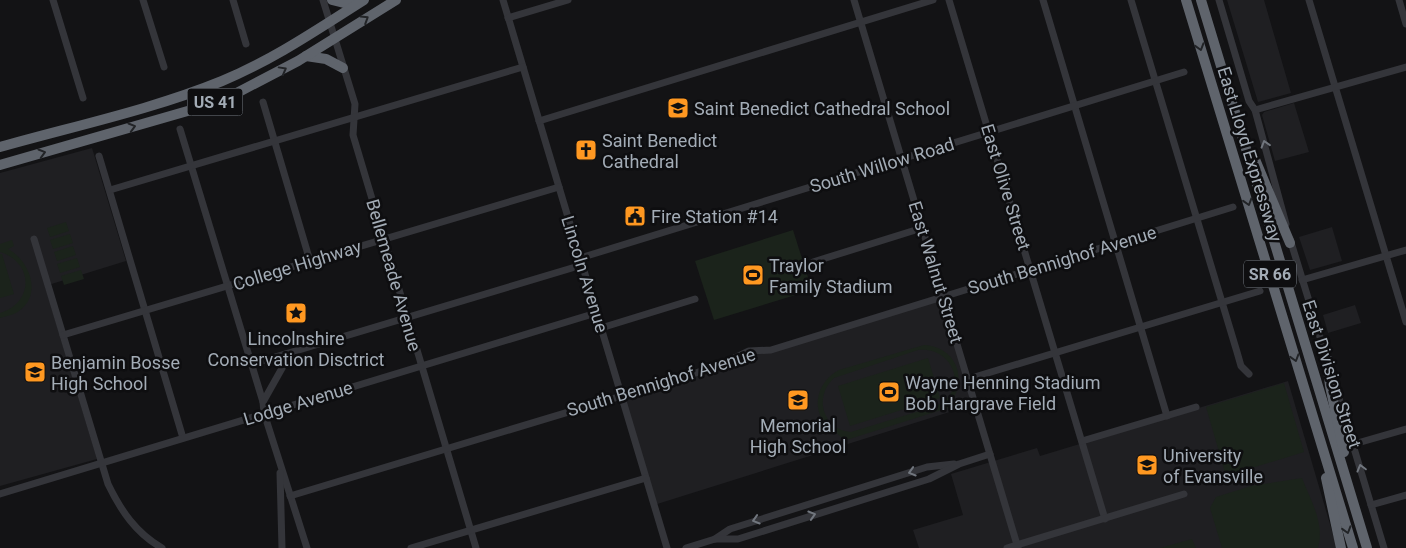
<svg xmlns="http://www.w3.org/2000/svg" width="1406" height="548" viewBox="0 0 1406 548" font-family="Roboto,sans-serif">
  <rect width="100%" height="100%" fill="#131315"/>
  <g fill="#1f1f22">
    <polygon points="1227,0 1264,0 1291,93 1258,102"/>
    <polygon points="1294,103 1309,152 1275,161 1262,115 1264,112"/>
    <polygon points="92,148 126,261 45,286 97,459 0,486 0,173"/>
    <polygon points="1332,227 1342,261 1310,270 1299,237"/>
    <polygon points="943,296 975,404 654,505 621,396"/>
    <polygon points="1355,305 1361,323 1328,333 1323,315"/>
    <polygon points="1288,381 1337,548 919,548 913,530 963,515 951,474 1037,448 1040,456"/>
  </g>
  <g fill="#1b231b" fill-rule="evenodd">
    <polygon points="66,222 69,231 50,237 47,228"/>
    <polygon points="793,230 812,290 714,320 695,261"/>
    <polygon points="70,234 73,243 53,249 50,240"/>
    <path d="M 12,240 L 14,246 L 8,249 C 29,260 43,294 19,311 C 14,315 6,316 0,318 L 0,313 C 34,303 34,262 0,252 L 0,244 Z"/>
    <polygon points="73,246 76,255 57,261 54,252"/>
    <polygon points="0,254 2,254 14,294 0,298"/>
    <polygon points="77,258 80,267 60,273 57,264"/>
    <polygon points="81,270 84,279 64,285 61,276"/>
    <path d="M 924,345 C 954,346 968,376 952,401 L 955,400 L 957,405 L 843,441 C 840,433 833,432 827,426 C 810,407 818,381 839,370 ZM 918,350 C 954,346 970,391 936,406 L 851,432 C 823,430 813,397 834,378 Z"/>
    <polygon points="928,358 940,398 850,426 838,386"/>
    <polygon points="1284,383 1304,452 1226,476 1206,407"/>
    <path d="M 1302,478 C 1311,501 1325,524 1318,548 L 1222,548 L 1210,508 L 1216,497 L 1251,486 Z"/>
    <polygon points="1192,539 1196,548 1160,548"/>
  </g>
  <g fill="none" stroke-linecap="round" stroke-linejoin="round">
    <g stroke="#34353a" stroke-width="7">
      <polyline points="53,0 83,98"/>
      <polyline points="143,0 164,67"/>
      <polyline points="233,0 246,44"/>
      <polyline points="323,0 355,104 353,135 476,548"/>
      <polyline points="503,0 667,548"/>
      <polyline points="854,0 1018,548"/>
      <polyline points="949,0 1105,519"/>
      <polyline points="1043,0 1167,416"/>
      <polyline points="1131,0 1237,352 1241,366 1249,374"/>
      <polyline points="1219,0 1249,101 1255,110 1286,224"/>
      <polyline points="1309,0 1406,322"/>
      <polyline points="1399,0 1406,24"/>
      <polyline points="508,18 568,0"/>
      <polyline points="263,102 310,261"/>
      <polyline points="1255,110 1406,67"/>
      <polyline points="539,121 933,0"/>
      <polyline points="180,129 263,402"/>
      <polyline points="99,156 183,438"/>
      <polyline points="110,190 523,67"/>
      <path d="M 34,239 L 108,484 C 121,511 136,533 162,548"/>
      <polyline points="1290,239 1328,363"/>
      <polyline points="580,258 1184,72"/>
      <polyline points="813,262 922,228"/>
      <polyline points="1302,280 1406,250"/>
      <polyline points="601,328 695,299"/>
      <polyline points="63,335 559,187"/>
      <polyline points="290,354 263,402 264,413 307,548"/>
      <polyline points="252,364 582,265"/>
      <polyline points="1332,375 1384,548"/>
      <polyline points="968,379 1260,291"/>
      <polyline points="1082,441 1196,407"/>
      <polyline points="1354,444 1406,429"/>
      <polyline points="280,473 282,548"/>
      <polyline points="0,494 596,313"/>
      <polyline points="290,496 678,379 722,364 749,351 771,350 1233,207"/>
      <polyline points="1371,505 1406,495"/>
      <polyline points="715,539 730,529 927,467 954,464"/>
      <polyline points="411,548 646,478"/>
      <polyline points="686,548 715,539 738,539 929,479 959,464 990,454"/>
      <polyline points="1007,548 1184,494"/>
    </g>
    <g stroke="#5f646c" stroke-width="10">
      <polyline points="332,0 344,3 360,1"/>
      <polyline points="1186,0 1353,548"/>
      <polyline points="1201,0 1367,548"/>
      <polyline points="306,56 326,59 343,68"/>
      <path d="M 0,147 C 74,126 151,110 222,81 C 273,60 318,29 364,0"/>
      <polyline points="1254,157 1290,243"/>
      <polyline points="0,165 198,108 233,95 298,61 396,0"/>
      <polyline points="1327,359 1330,386 1344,452"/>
      <polyline points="1326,478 1341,548"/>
    </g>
  </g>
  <defs><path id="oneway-chevron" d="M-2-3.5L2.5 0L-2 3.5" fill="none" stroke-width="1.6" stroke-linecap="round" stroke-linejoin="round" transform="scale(1.25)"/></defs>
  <g stroke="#222427">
    <use href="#oneway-chevron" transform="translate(365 19) rotate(-32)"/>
    <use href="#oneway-chevron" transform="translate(1200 47) rotate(73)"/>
    <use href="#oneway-chevron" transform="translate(283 70) rotate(-29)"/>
    <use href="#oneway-chevron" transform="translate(132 127) rotate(-16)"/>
    <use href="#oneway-chevron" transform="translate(42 153) rotate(-16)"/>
    <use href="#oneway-chevron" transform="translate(1248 202) rotate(73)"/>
    <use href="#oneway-chevron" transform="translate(1295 358) rotate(73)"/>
    <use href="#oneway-chevron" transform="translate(1347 530) rotate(73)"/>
  </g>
  <g stroke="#71767e">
    <use href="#oneway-chevron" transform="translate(1265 144) rotate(-107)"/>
    <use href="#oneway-chevron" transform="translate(1361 468) rotate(-105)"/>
    <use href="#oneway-chevron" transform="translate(912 472) rotate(163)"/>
    <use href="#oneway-chevron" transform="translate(812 515) rotate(-17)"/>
    <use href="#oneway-chevron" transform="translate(756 520) rotate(163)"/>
  </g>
  <defs>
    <g id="school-square" transform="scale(1.125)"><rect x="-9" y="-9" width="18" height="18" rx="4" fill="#ff9821" stroke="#0e0e10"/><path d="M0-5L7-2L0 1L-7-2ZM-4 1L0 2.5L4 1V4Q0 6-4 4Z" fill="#111"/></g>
    <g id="church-square" transform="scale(1.125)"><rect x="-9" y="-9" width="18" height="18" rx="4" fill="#ff9821" stroke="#0e0e10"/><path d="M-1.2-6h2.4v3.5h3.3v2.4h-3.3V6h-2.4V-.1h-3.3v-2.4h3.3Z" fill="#111"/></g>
    <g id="civic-square" transform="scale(1.125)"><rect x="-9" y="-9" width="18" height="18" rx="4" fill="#ff9821" stroke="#0e0e10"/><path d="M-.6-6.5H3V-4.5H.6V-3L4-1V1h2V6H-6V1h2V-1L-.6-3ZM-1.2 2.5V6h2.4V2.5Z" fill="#111"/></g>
    <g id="stadium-square" transform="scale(1.125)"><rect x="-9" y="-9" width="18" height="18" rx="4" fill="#ff9821" stroke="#0e0e10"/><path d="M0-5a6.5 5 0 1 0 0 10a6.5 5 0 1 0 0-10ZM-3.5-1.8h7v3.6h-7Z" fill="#111"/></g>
    <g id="sight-square" transform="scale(1.125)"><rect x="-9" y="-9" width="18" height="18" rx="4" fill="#ff9821" stroke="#0e0e10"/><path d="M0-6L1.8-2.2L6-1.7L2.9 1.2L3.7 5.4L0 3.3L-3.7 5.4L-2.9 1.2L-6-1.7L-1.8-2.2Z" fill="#111"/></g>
    <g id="university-square" transform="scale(1.125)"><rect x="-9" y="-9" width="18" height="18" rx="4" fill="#ff9821" stroke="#0e0e10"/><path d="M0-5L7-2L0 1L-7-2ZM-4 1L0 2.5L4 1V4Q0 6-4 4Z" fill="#111"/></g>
  </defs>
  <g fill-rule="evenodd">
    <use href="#school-square" x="678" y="108"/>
    <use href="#church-square" x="586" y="150"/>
    <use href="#civic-square" x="635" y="216"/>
    <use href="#stadium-square" x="753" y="275"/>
    <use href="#sight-square" x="296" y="313"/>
    <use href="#school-square" x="35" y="372"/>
    <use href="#stadium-square" x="889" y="392"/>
    <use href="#school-square" x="798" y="400"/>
    <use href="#university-square" x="1147" y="465"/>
  </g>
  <g text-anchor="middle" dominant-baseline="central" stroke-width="5" stroke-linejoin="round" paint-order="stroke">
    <g fill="#0e0e10" stroke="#767d84" stroke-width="1">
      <rect x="187.5" y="88.5" width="55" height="27" rx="4"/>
      <rect x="1244" y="260.5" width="52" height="27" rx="4"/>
    </g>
    <g font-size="16" font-weight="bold" fill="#a3acb6">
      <text x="215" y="102">US 41</text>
      <text x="1270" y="274">SR 66</text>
    </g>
    <g font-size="18" fill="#a3acb6" stroke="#0e0e10" text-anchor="start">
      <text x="694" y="108">Saint Benedict Cathedral School</text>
      <text x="602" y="140">Saint Benedict<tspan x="602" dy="21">Cathedral</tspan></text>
      <text x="651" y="216">Fire Station #14</text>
      <text x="769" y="265">Traylor<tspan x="769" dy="21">Family Stadium</tspan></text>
      <text x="296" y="338" text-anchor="middle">Lincolnshire<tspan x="296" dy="21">Conservation Disctrict</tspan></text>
      <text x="51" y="362">Benjamin Bosse<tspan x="51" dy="21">High School</tspan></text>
      <text x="905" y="382">Wayne Henning Stadium<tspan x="905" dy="21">Bob Hargrave Field</tspan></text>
      <text x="798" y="425" text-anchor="middle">Memorial<tspan x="798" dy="21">High School</tspan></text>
      <text x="1163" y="455">University<tspan x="1163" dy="21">of Evansville</tspan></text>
    </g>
    <g font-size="18" fill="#a3acb6" stroke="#0e0e10">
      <text transform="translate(1250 154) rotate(73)">East Lloyd Expressway</text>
      <text transform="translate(882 165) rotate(-17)">South Willow Road</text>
      <text transform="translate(1006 187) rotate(73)">East Olive Street</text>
      <text transform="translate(1062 260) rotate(-17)">South Bennighof Avenue</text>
      <text transform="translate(297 265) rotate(-17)">College Highway</text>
      <text transform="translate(936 272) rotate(73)">East Walnut Street</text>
      <text transform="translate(585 274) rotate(73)">Lincoln Avenue</text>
      <text transform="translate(394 275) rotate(74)">Bellemeade Avenue</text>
      <text transform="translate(1332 374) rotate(72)">East Division Street</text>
      <text transform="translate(661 382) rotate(-17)">South Bennighof Avenue</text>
      <text transform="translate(298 403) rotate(-17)">Lodge Avenue</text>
    </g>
  </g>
</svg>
